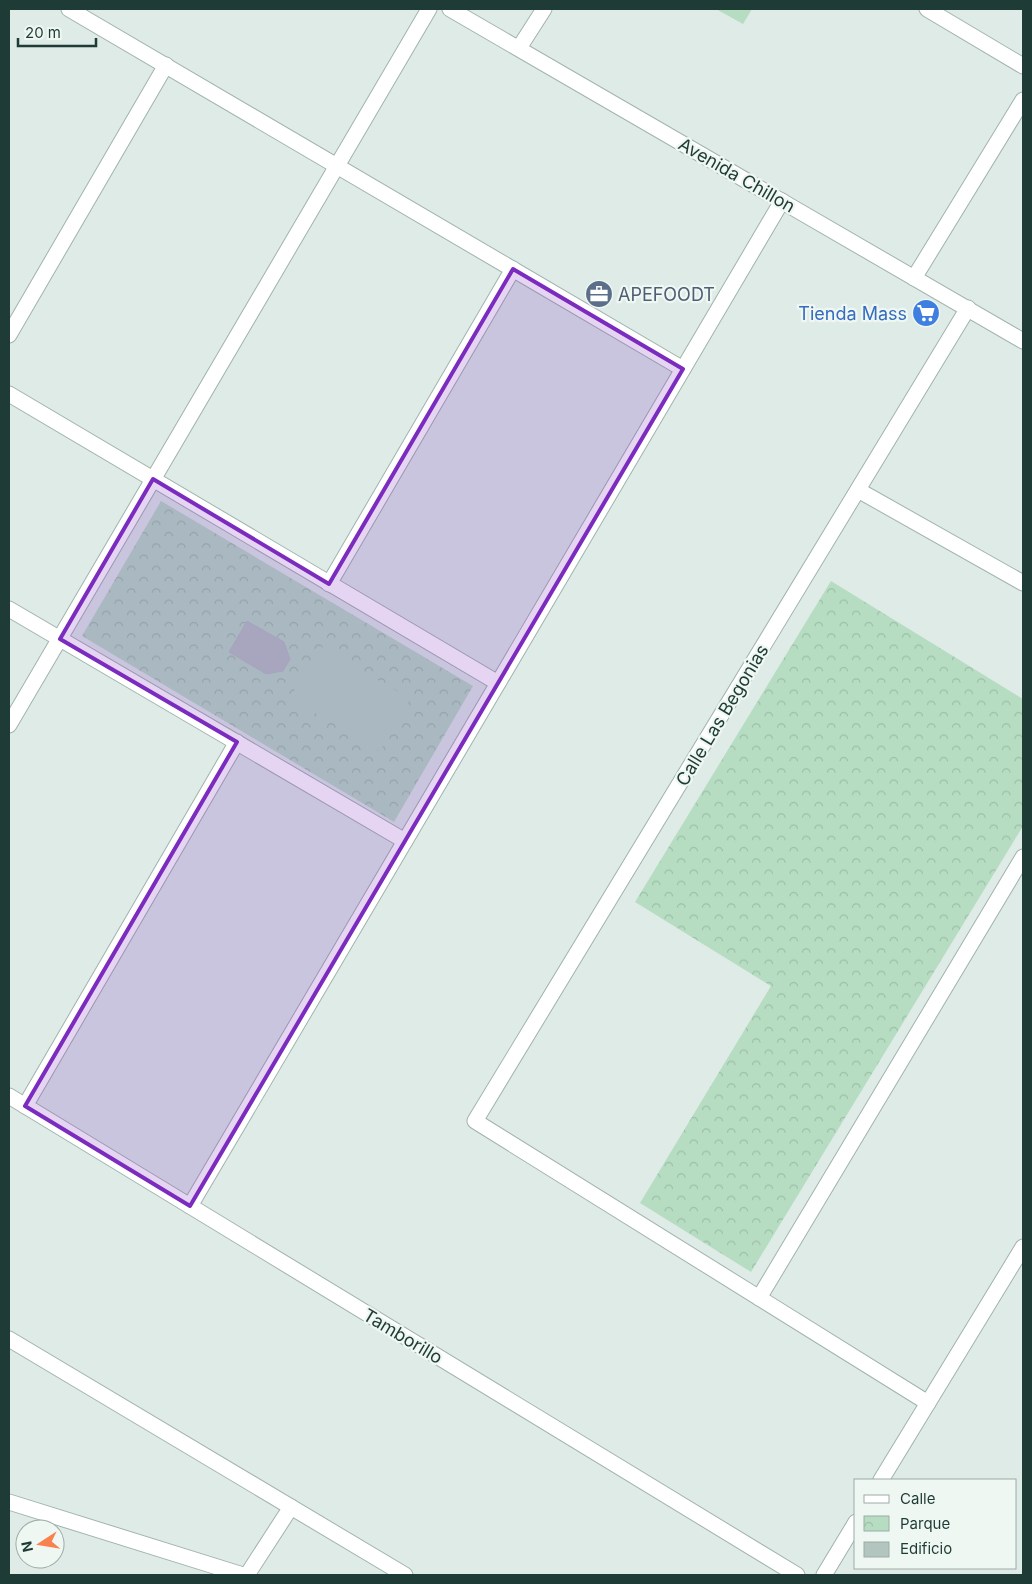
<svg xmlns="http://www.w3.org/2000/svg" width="1032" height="1584" viewBox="0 0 1032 1584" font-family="Inter,sans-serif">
  <defs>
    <pattern id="park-crowns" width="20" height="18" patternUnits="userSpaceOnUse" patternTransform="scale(1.25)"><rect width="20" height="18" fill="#b6ddc2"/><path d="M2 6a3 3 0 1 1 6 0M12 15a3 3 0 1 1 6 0" fill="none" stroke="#9cbfa7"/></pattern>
  </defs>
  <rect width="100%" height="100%" fill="#deebe6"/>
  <g fill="url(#park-crowns)">
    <polygon points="161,501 473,686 394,822 82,636"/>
    <polygon points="831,581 1023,699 1023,826 751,1272 640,1203 771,986 635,902"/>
  </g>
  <g fill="#b6ddc2">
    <polygon points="716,9 752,9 743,24"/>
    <polygon points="320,646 410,699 380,751 290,698"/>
  </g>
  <polygon fill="#b3c5bf" stroke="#b0c4bd" points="247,621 284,642 290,659 283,671 266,674 229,652"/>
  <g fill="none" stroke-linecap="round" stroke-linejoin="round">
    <g stroke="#a1b3ad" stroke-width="17">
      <g id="street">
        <polyline points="69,9 683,369"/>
        <polyline points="450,9 1023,341"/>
        <polyline points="927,9 1023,66"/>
        <polyline points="519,48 544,9"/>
        <polyline points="914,278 1023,100"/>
        <polyline points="9,335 166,65"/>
        <polyline points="9,394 498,683"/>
        <polyline points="858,490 1023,583"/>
        <polyline points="329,584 513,269"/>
        <polyline points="9,609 405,841"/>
        <polyline points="9,725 429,9"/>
        <polyline points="9,1096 797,1575"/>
        <polyline points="25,1106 237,742"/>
        <polyline points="190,1206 782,201"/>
        <polyline points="759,1298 1023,857"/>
        <polyline points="9,1339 405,1575"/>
        <polyline points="928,1403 475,1121 968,308"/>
        <polyline points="881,1480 1023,1247"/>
        <polyline points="9,1502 243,1575"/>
        <polyline points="247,1575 291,1507"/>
        <polyline points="824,1575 856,1522"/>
      </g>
    </g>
    <use href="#street" stroke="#fff" stroke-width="15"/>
  </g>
  <path fill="#7b2cbf" fill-opacity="0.2" stroke="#7b2cbf" stroke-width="4" stroke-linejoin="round" d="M 513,269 L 683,369 L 190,1206 L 25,1106 L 237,742 L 60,639 L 153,479 L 329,584 Z"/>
  <defs>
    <g id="office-disc" transform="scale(1.4375)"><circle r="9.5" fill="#5c6f8a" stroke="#eff7f3"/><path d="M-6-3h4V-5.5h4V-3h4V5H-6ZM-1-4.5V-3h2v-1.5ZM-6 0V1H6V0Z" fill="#fff"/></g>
    <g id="supermarket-disc" transform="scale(1.4375)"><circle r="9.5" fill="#3f7fe0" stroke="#eff7f3"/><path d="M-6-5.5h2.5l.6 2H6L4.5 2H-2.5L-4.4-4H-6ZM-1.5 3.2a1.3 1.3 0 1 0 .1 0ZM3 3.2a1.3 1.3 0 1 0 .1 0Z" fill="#fff"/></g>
  </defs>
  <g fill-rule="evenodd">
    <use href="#office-disc" x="599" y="294"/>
    <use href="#supermarket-disc" x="926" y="313"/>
  </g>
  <g text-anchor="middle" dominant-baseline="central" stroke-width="4.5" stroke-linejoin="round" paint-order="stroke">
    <g font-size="18" fill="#1f3b35" stroke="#eff7f3">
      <text transform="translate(737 175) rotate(30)">Avenida Chillon</text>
      <text transform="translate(722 715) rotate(-59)">Calle Las Begonias</text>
      <text transform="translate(403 1336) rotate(31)">Tamborillo</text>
    </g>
    <g font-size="18" fill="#4e5e75" stroke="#eff7f3" text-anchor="start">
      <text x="618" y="294">APEFOODT</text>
    </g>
    <g font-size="18" fill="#366cbe" stroke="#eff7f3" text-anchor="end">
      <text x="907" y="313">Tienda Mass</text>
    </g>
  </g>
  <rect width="1032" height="1584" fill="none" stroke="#1f3b35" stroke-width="20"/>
  <rect x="854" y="1479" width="162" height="90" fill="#eff7f3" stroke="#9caca7"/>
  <rect x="864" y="1495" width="25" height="8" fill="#ffffff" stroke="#9caca7"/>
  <text x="900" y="1504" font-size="15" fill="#1f3b35">Calle</text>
  <rect x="864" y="1516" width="25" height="15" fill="url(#park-crowns)" stroke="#9caca7"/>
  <text x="900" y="1529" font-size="15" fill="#1f3b35">Parque</text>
  <rect x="864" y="1542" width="25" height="15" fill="#b3c5bf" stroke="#9caca7"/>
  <text x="900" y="1554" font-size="15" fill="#1f3b35">Edificio</text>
  <g transform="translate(40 1544) rotate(258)"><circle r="24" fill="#eff7f3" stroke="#9caca7"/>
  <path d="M0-4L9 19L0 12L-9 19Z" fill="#f9814e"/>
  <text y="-8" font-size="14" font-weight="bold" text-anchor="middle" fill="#1f3b35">N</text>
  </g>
  <path d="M18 38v8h78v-8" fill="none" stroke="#1f3b35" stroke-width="2.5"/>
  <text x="25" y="38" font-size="15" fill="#1f3b35" stroke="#eff7f3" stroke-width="4" paint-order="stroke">20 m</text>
</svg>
